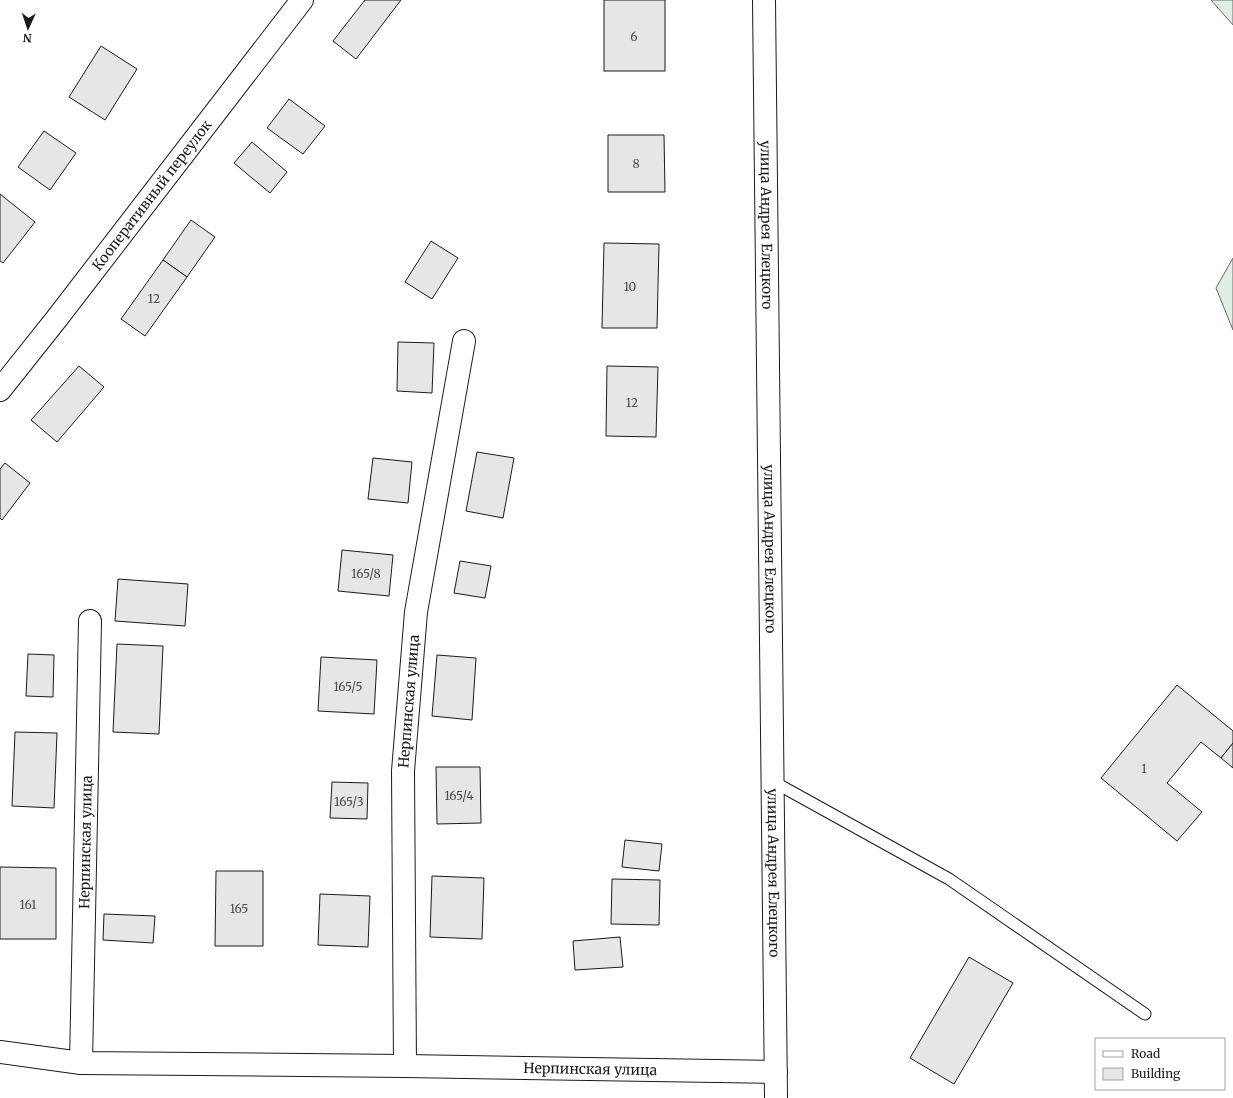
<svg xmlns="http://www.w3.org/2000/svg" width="1233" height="1098" viewBox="0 0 1233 1098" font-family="Merriweather,serif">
  <rect width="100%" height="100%" fill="#fff"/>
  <g fill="#e0efe3" stroke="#6a6a6a">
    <polygon points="1211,0 1233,0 1233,25"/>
    <polygon points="1233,258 1233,330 1216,288"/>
  </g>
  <g fill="#e6e6e6" stroke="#1a1a1a">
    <polygon points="365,0 401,0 356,59 333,41"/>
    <rect x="604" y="0" width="61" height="71"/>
    <polygon points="101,46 137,69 105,120 69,97"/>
    <polygon points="289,99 325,126 303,154 267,128"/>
    <polygon points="44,131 76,153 50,190 18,167"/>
    <polygon points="608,135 664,135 665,192 608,192"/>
    <polygon points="252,142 287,172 270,193 234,163"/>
    <polygon points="0,194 35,222 3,263 0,261"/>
    <polygon points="191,220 215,237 187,277 163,260"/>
    <polygon points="431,241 458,258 432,299 405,282"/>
    <polygon points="604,243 659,244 657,328 602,328"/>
    <polygon points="163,260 187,277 145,336 121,319"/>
    <polygon points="398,342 434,343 432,393 397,391"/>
    <polygon points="79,366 104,387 57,442 31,420"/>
    <polygon points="607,366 658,367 656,437 606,436"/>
    <polygon points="477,452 514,458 503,518 466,511"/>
    <polygon points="373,458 412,462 408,503 368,499"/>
    <polygon points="5,463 30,483 2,520 0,518 0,469"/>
    <polygon points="342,550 393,555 389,596 338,591"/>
    <polygon points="460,561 491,566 485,598 454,593"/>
    <polygon points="118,579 188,584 185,626 115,621"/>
    <polygon points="117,644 163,646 159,734 113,732"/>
    <polygon points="28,654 54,655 53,697 26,696"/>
    <polygon points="437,655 476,658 472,720 432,716"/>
    <polygon points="321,657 377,660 374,714 318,711"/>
    <polygon points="1177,685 1233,731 1233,743 1221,758 1201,742 1167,783 1202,812 1177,841 1101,778"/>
    <polygon points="15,732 57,733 54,808 12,806"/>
    <polygon points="1233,743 1233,768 1221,758"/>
    <polygon points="436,767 480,767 481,823 437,824"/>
    <polygon points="332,782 368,783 367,819 330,818"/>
    <polygon points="625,840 662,844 659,871 622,867"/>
    <polygon points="0,867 56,868 56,939 0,939"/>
    <polygon points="216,871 263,871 263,946 215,946"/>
    <polygon points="432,876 484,878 482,939 430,937"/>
    <polygon points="612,879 660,880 659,925 611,924"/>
    <polygon points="320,894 370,896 368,947 318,945"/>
    <polygon points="104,914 155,916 153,943 103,940"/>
    <polygon points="620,937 623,967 575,970 573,941"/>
    <polygon points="969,957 1013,983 954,1084 910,1058"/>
  </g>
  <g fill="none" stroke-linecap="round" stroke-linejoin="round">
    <g stroke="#1a1a1a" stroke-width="13">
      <polyline id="service" points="772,781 949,879 1145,1014"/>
    </g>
    <g stroke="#1a1a1a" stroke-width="24">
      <g id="minor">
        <path id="s1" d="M 0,390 L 58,317 L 302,0"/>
        <path id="s2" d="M 81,1063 L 90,621"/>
        <path id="s3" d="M 405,1066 L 403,771 L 416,612 L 464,341"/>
      </g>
    </g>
    <g stroke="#1a1a1a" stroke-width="24">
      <g id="secondary">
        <path id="s4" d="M 764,0 L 776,1098"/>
        <path id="s5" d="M 0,1052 L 81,1063 L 405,1066 L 776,1072"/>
      </g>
    </g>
    <use href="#service" stroke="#fff" stroke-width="11"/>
    <use href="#minor" stroke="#fff" stroke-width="22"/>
    <use href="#secondary" stroke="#fff" stroke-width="22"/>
  </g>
  <g text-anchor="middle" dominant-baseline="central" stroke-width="3" stroke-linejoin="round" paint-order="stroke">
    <g font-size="12" fill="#4d4d4d">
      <text x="634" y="36">6</text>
      <text x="636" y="163">8</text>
      <text x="630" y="286">10</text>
      <text x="154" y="298">12</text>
      <text x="632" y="402">12</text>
      <text x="366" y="573">165/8</text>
      <text x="348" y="686">165/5</text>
      <text x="1144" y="768">1</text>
      <text x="459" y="795">165/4</text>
      <text x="349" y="801">165/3</text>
      <text x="28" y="904">161</text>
      <text x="239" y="908">165</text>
    </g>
    <g font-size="14" fill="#1a1a1a" stroke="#fff">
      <text stroke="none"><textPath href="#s1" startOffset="247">Кооперативный переулок</textPath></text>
      <text stroke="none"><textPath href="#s4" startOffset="225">улица Андрея Елецкого</textPath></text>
      <text stroke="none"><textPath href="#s4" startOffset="549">улица Андрея Елецкого</textPath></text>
      <text stroke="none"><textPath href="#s3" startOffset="365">Нерпинская улица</textPath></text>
      <text stroke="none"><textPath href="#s2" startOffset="221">Нерпинская улица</textPath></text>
      <text stroke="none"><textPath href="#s4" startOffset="873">улица Андрея Елецкого</textPath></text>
      <text stroke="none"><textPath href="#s5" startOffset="591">Нерпинская улица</textPath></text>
    </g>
  </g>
  <rect x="1095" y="1038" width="130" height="52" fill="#ffffff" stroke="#a3a3a3"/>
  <rect x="1103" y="1051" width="20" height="6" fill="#ffffff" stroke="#a3a3a3"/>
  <text x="1131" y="1058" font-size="12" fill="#1a1a1a">Road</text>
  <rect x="1103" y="1068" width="20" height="12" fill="#e6e6e6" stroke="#a3a3a3"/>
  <text x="1131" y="1078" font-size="12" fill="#1a1a1a">Building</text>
  <g transform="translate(28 28) rotate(183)" stroke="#ffffff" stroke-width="3" paint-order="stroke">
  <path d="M0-3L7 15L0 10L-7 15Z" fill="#1a1a1a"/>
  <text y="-6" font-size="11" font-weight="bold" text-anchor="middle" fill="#1a1a1a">N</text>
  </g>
</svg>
